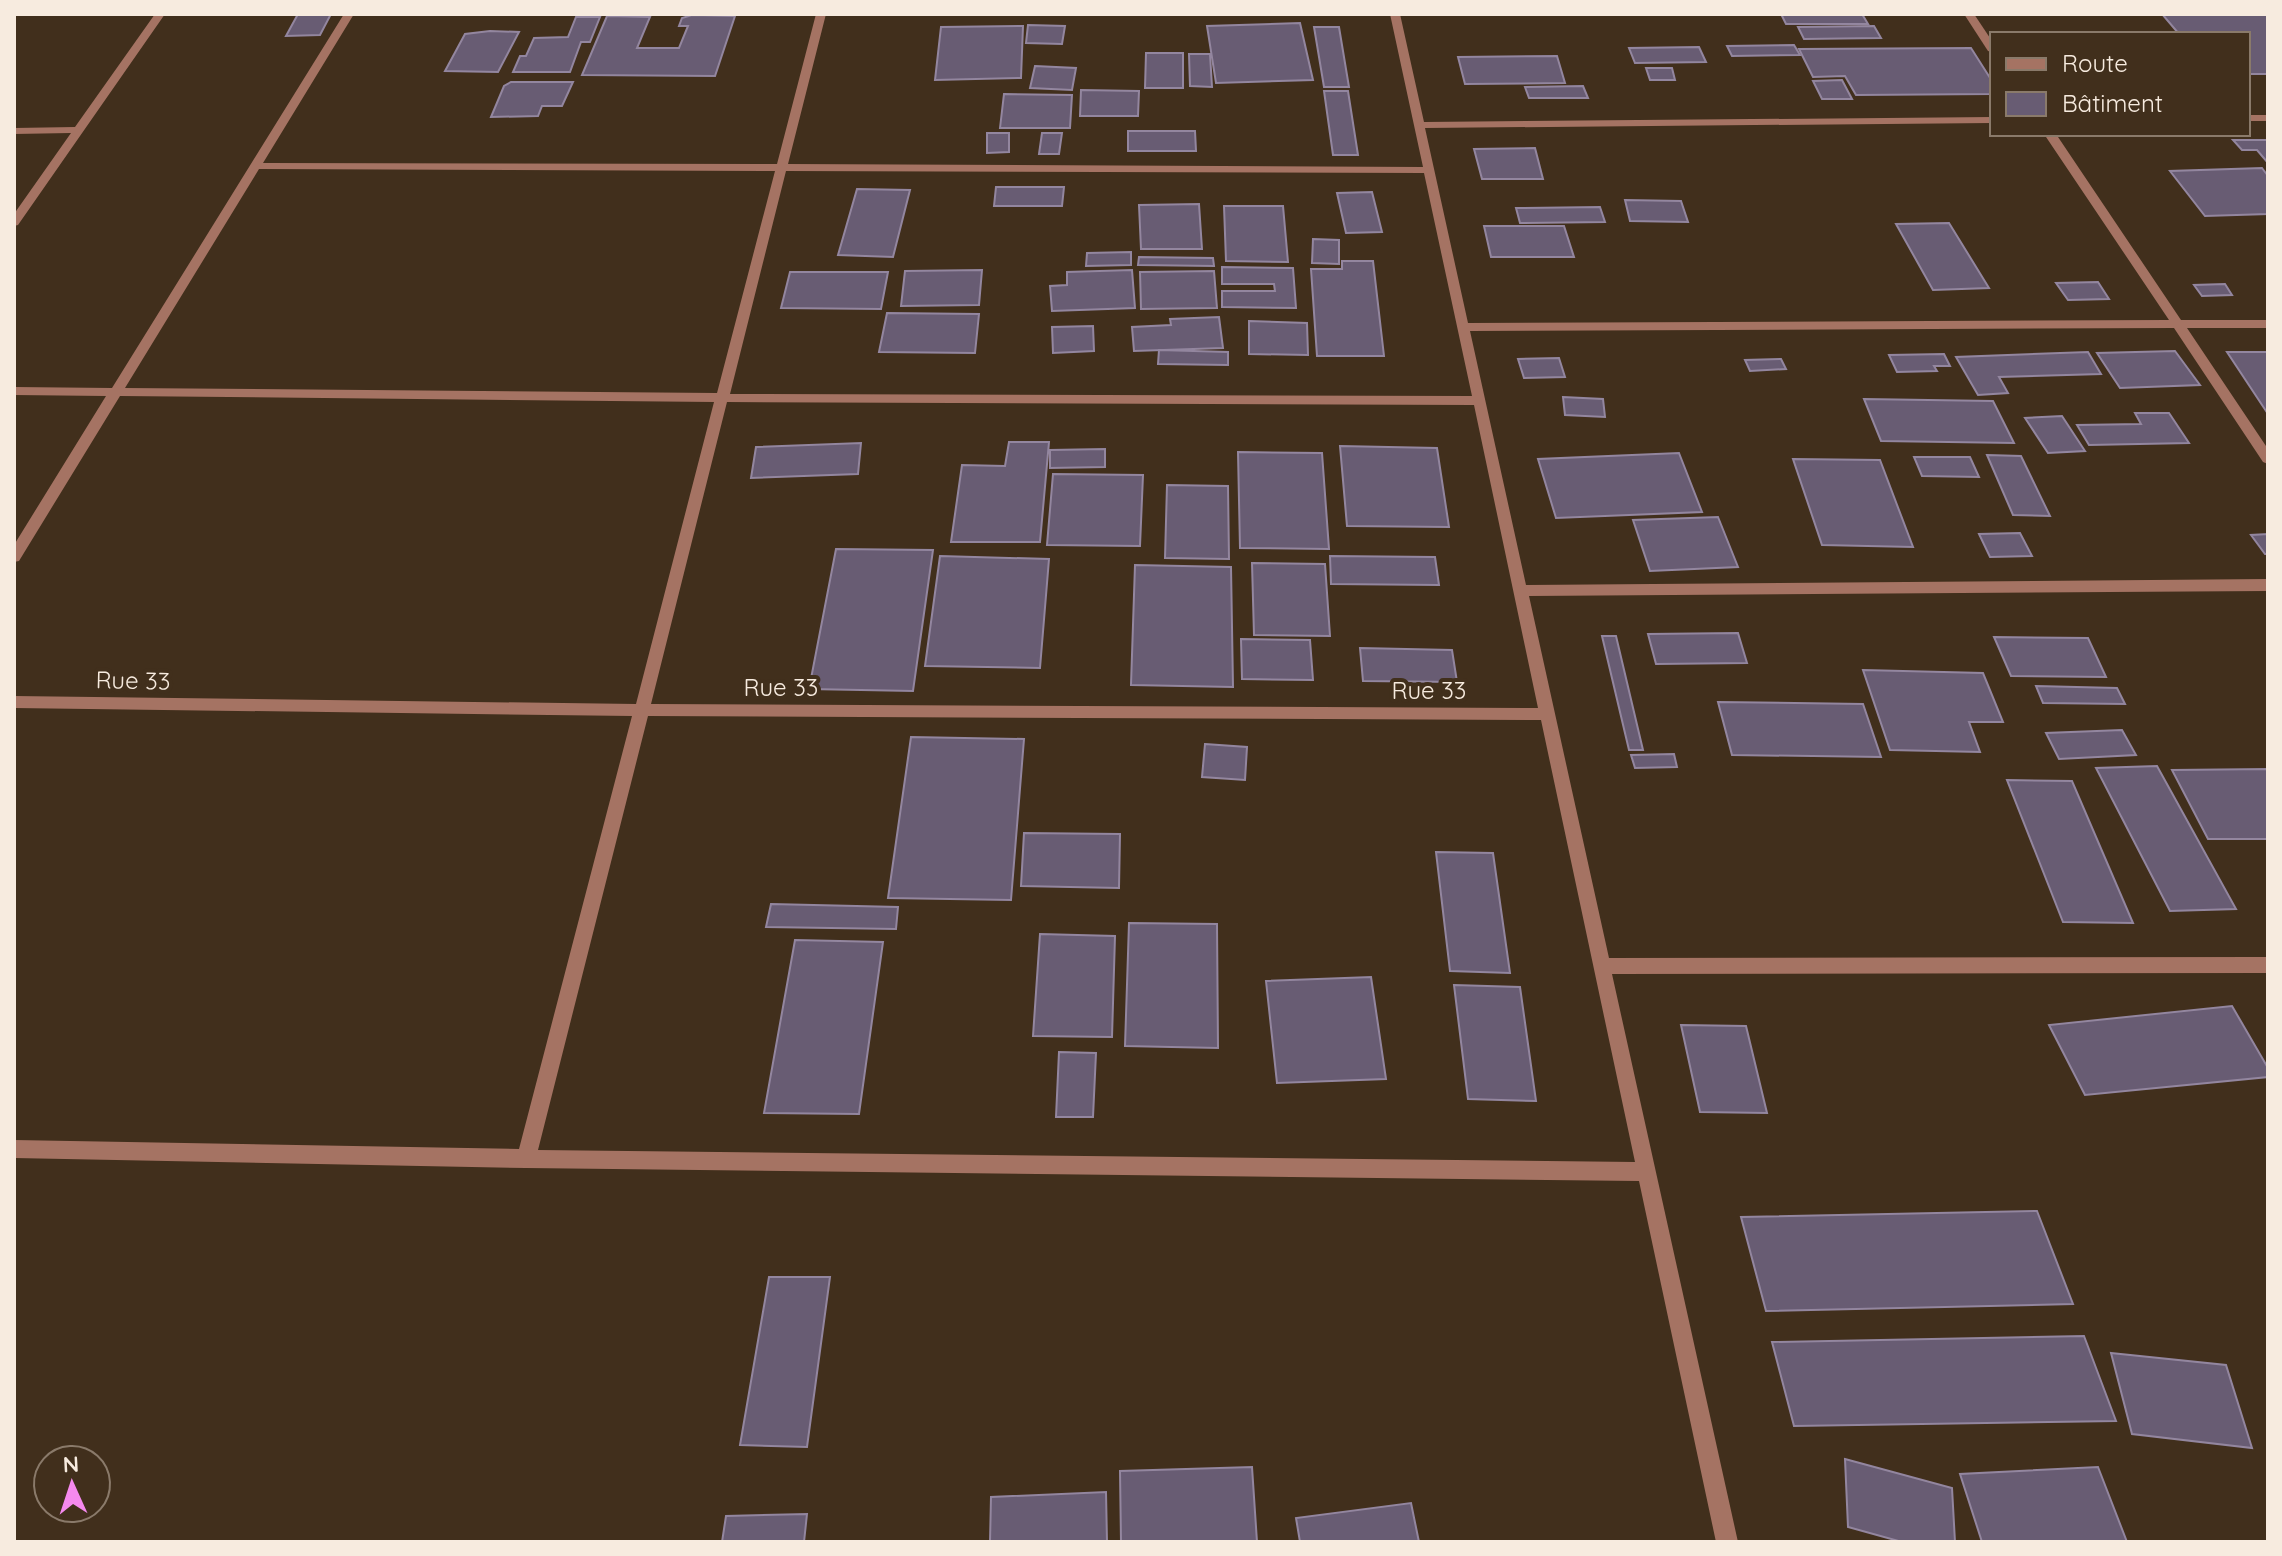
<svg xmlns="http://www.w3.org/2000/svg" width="2282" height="1556" viewBox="0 0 2282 1556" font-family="Quicksand,sans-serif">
  <rect width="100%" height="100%" fill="#412f1c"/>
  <g fill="#685c73" stroke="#93869f" stroke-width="2">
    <polygon points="298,14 331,14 320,35 286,36"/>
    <polygon points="1781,14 1862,14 1868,24 1786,24"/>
    <polygon points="2162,14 2268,14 2268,74 2248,74 2248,34 2179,34"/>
    <polygon points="692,15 735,16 715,76 582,75 607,16 650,17 637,48 679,48 688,26 679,26 682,18"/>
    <polygon points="576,17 600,17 590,42 581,42 570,72 513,72 520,56 526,56 534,38 568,37"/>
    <polygon points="1300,23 1313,80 1216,83 1207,26"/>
    <polygon points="1028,25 1065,26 1062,44 1026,43"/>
    <polygon points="1023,26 1021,78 935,80 941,27"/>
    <polygon points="1874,26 1881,38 1804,39 1798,27"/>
    <polygon points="1314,27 1339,27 1349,87 1324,87"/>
    <polygon points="490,31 519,32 498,72 445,71 465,34"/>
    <polygon points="1794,45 1800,55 1732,56 1727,46"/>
    <polygon points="1699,47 1706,62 1635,63 1629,48"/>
    <polygon points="1971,48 1992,81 1992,94 1856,95 1845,76 1813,77 1799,49"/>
    <polygon points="1146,53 1183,53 1183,88 1145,88"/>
    <polygon points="1189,54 1210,54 1212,87 1190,86"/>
    <polygon points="1557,56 1565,83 1465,84 1458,57"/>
    <polygon points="1035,66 1076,68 1072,90 1030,88"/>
    <polygon points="1646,68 1672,68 1675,80 1650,80"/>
    <polygon points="1842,80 1852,99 1822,99 1813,81"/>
    <polygon points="511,82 573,82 562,106 542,106 538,116 491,117 504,86"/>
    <polygon points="1583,86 1588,98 1529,98 1525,87"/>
    <polygon points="1081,90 1139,91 1138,116 1080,116"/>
    <polygon points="1324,91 1348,91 1358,155 1333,155"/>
    <polygon points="1004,94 1072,95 1070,128 1000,128"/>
    <polygon points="1128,131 1195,131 1196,151 1128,151"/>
    <polygon points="987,133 1009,133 1009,152 987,153"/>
    <polygon points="1042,133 1062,133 1059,154 1039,154"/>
    <polygon points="2233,140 2268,140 2268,163 2257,150 2242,150"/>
    <polygon points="1535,148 1543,179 1482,179 1474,149"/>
    <polygon points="2262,168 2268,176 2268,214 2205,216 2170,171"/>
    <polygon points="996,187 1064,187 1062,206 994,206"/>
    <polygon points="857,189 910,190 893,257 838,255"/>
    <polygon points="1372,192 1382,232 1346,233 1337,193"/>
    <polygon points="1625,200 1681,201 1688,222 1630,221"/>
    <polygon points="1199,204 1202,249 1141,249 1139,205"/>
    <polygon points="1224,206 1283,206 1288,262 1226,261"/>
    <polygon points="1600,207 1605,222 1520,223 1516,208"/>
    <polygon points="1949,223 1989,288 1933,290 1896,224"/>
    <polygon points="1484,226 1564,226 1574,257 1491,257"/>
    <polygon points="1313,239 1339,240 1339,264 1312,263"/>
    <polygon points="1131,252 1131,265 1086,266 1087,253"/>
    <polygon points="1139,257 1213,258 1214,266 1138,265"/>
    <polygon points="1342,261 1373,261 1384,356 1317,356 1311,269 1342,269"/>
    <polygon points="1222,267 1293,268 1296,308 1222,307 1222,291 1275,291 1274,284 1222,284"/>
    <polygon points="982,270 979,305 901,306 905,271"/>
    <polygon points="1132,270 1135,308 1052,311 1050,286 1067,285 1067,272"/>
    <polygon points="1214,271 1217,308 1141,309 1140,272"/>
    <polygon points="790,272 888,272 881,309 781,308"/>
    <polygon points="2098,282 2109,299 2068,300 2056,283"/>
    <polygon points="2225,284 2232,295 2202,296 2194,285"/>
    <polygon points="887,313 979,314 975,353 879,352"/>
    <polygon points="1219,317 1223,348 1134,351 1132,327 1171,325 1170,319"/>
    <polygon points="1249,321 1307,323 1308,355 1249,354"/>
    <polygon points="1093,326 1094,351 1053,353 1052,327"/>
    <polygon points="1159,350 1228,352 1228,365 1158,364"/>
    <polygon points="2175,351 2200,385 2120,388 2097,353"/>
    <polygon points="2088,352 2101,374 1999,377 2008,393 1978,395 1956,357"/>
    <polygon points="2227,352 2268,352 2268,414"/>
    <polygon points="1944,354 1950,366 1934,366 1937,371 1897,372 1889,355"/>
    <polygon points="1559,358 1565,377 1524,378 1518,359"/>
    <polygon points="1781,359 1786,369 1750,371 1745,360"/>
    <polygon points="1563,397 1603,399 1605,417 1565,415"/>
    <polygon points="1864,399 1993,401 2014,443 1881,441"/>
    <polygon points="2135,413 2169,413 2189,443 2089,445 2077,425 2141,424"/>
    <polygon points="2062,416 2085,451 2048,453 2025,418"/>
    <polygon points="1009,442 1049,442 1040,542 951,542 962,465 1005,466"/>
    <polygon points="861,443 858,474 751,478 756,447"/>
    <polygon points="1340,446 1437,448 1449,527 1347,526"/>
    <polygon points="1105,449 1105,467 1050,468 1050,450"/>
    <polygon points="1238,452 1322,453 1329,549 1240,548"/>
    <polygon points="1679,453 1702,512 1556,518 1538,459"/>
    <polygon points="1987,455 2021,456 2050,516 2013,515"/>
    <polygon points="1914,457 1970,457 1979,477 1922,476"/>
    <polygon points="1793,459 1880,460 1913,547 1822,545"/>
    <polygon points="1053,474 1143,475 1140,546 1047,545"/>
    <polygon points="1167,485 1228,486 1229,559 1165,558"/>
    <polygon points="1718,517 1738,567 1650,571 1633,520"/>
    <polygon points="2020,533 2032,556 1990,557 1979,534"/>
    <polygon points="2268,534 2268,554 2265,554 2251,535"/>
    <polygon points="836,549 933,550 913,691 809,689"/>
    <polygon points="940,556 1049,559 1040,668 925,666"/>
    <polygon points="1330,556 1435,557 1439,585 1331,584"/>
    <polygon points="1252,563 1325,564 1330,636 1254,635"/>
    <polygon points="1135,565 1231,567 1233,687 1131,685"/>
    <polygon points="1738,633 1747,663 1656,664 1648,634"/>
    <polygon points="1602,636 1616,636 1643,750 1629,750"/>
    <polygon points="1994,637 2088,638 2106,677 2011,676"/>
    <polygon points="1241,639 1310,640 1313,680 1242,679"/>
    <polygon points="1360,648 1452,650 1457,682 1363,681"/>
    <polygon points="1863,670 1983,673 2003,722 1969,722 1980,752 1890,750"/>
    <polygon points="2036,686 2117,688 2125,704 2043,703"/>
    <polygon points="1718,702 1863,704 1881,757 1732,755"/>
    <polygon points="2122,730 2136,755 2059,759 2046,733"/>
    <polygon points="911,737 1024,739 1011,900 888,898"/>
    <polygon points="1205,744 1247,747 1245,780 1202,777"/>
    <polygon points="1674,754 1677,767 1635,768 1631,755"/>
    <polygon points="2157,766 2236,909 2170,911 2096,768"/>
    <polygon points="2268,769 2268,839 2208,839 2172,770"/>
    <polygon points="2007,780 2072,781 2133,923 2063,922"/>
    <polygon points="1024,833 1120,834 1119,888 1021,886"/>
    <polygon points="1436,852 1493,853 1510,973 1450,971"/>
    <polygon points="771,904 898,907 896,929 766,927"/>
    <polygon points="1129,923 1217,924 1218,1048 1125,1046"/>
    <polygon points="1040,934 1115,936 1112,1037 1033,1036"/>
    <polygon points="795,940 883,942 859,1114 764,1113"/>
    <polygon points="1371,977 1386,1079 1277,1083 1266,981"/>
    <polygon points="1454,985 1520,987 1536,1101 1468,1099"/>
    <polygon points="2232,1006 2268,1068 2268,1077 2085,1095 2049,1025"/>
    <polygon points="1681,1025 1746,1026 1767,1113 1700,1112"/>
    <polygon points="1059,1052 1096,1053 1093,1117 1056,1117"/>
    <polygon points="2037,1211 2073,1304 1766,1311 1741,1217"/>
    <polygon points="769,1277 830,1277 807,1447 740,1445"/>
    <polygon points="2084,1336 2116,1421 1794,1426 1772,1342"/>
    <polygon points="2111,1353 2226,1365 2252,1448 2132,1434"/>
    <polygon points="1845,1459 1952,1488 1955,1542 1902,1542 1848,1527"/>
    <polygon points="1252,1467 1257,1542 1121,1542 1120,1471"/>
    <polygon points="2098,1467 2127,1542 1982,1542 1960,1474"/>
    <polygon points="1106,1492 1107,1542 990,1542 991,1497"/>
    <polygon points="1411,1503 1419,1542 1300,1542 1296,1518"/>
    <polygon points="807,1514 804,1542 722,1542 726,1516"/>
  </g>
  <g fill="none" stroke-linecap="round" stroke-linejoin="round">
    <g fill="#a57363" fill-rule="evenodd">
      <polygon points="155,14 165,14 18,225 14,226 14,214 71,133 14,134 14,128 75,127"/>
      <path d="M 344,14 L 354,14 L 263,163 L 777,164 L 816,14 L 826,14 L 788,164 L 1423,167 L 1390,14 L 1400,14 L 1424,122 L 1992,117 L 1992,123 L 1425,128 L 1468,323 L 2169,320 L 2044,134 L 2056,134 L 2181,320 L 2268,320 L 2268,328 L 2187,328 L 2268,449 L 2268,464 L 2263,462 L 2174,328 L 1470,331 L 1526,585 L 2268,579 L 2268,591 L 1529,596 L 1609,958 L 2268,957 L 2268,973 L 1612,974 L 1738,1542 L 1716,1542 L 1639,1181 L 526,1168 L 14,1158 L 14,1140 L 519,1149 L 632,716 L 14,708 L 14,696 L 636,704 L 714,402 L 120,396 L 19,561 L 14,562 L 14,545 L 106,396 L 14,395 L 14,387 L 112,388 ZM 259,169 L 775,171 L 717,393 L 125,388 ZM 786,171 L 1424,173 L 1472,396 L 730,394 ZM 727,402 L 1474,405 L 1538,708 L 651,704 ZM 648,716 L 1541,720 L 1635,1162 L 538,1150 Z"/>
      <polygon points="1964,14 1974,14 1992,41 1992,52 1988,51"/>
      <rect x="2248" y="115" width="20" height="6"/>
    </g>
  </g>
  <g text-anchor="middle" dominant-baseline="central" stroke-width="8" stroke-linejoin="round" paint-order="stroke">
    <g font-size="24" fill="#f7ebdf" stroke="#412f1c">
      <text transform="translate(133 680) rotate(1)">Rue 33</text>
      <text x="781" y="687">Rue 33</text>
      <text x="1429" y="690">Rue 33</text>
    </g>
  </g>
  <rect width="2282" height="1556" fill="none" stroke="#f7ebdf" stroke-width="32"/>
  <rect x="1990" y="32" width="260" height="104" fill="#412f1c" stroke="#8a7a6a" stroke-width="2"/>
  <rect x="2006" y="58" width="40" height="12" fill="#a57363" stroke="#8a7a6a" stroke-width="2"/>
  <text x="2062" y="72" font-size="24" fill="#f7ebdf">Route</text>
  <rect x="2006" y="92" width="40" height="24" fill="#685c73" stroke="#8a7a6a" stroke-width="2"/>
  <text x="2062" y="112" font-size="24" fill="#f7ebdf">Bâtiment</text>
  <g transform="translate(72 1484) rotate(357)"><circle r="38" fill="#412f1c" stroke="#8a7a6a" stroke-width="2"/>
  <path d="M0-6L14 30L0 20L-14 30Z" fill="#f589ee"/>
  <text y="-12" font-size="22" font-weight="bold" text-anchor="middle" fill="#f7ebdf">N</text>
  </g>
</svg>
